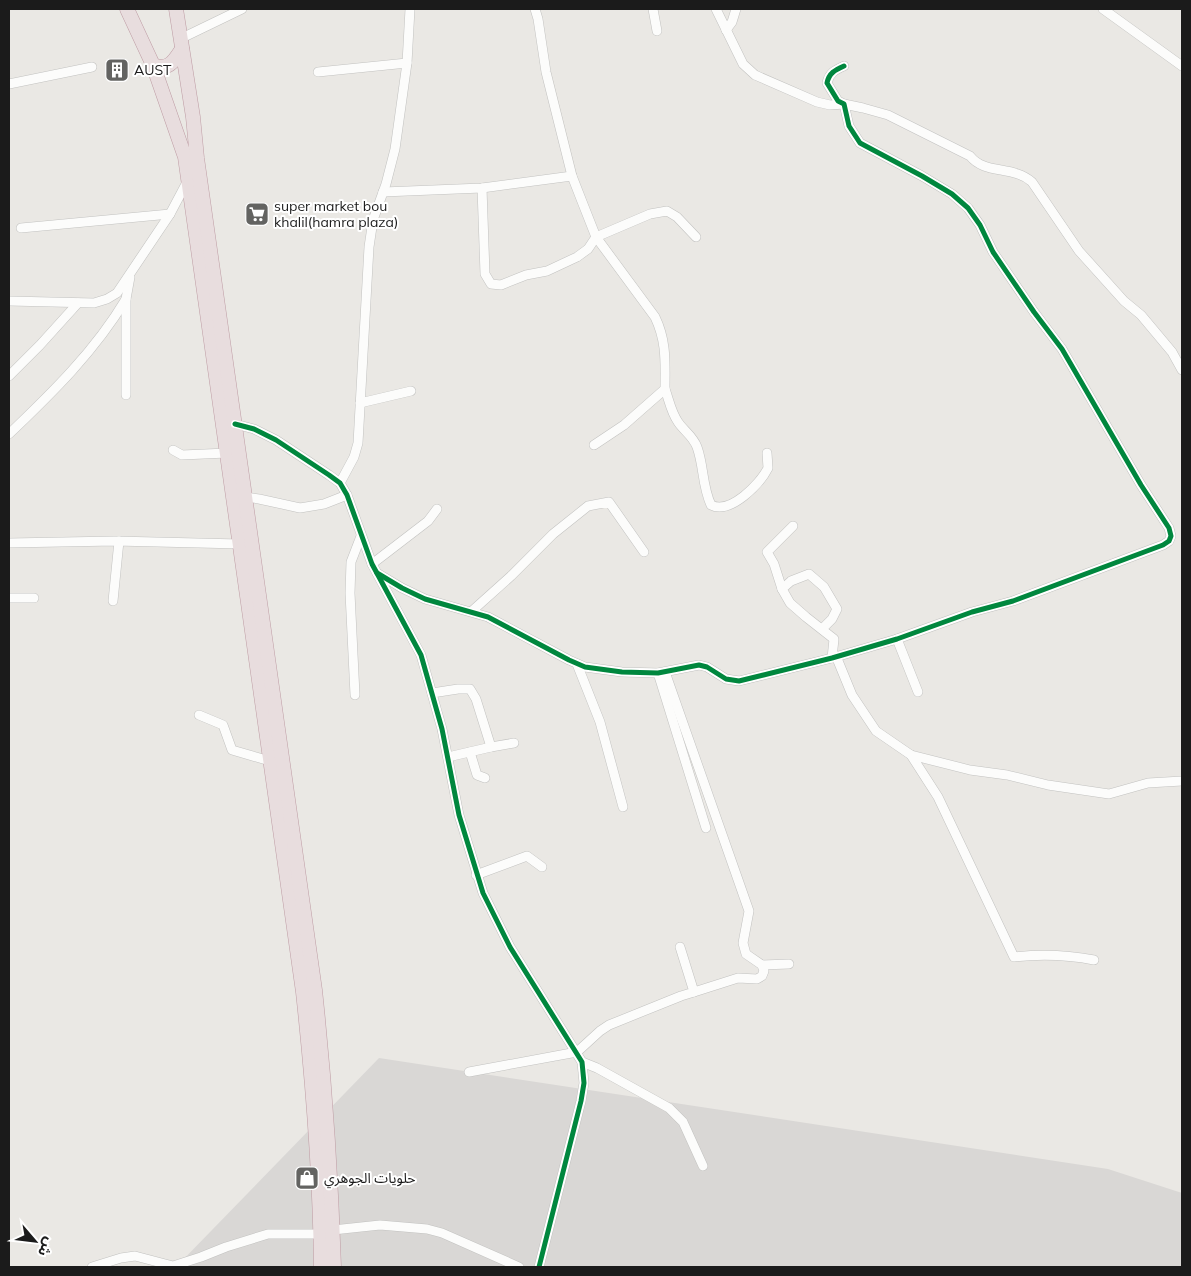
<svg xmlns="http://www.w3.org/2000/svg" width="1191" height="1276" viewBox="0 0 1191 1276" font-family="Mulish,'Noto Sans Arabic',sans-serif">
  <rect width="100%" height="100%" fill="#eae8e4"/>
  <polygon fill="#d9d7d5" points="379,1058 1108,1169 1182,1193 1182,1267 176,1267"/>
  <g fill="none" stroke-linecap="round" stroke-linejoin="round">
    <g stroke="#c2c2c0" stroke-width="10">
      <g id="minor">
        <path d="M 535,9 L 538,19 L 546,72 L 572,176 L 581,199 L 596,237 L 655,317 C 667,342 665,363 665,389 L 624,425 L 594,445"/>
        <polyline points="653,9 657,31"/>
        <path d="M 716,9 L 743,64 L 755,75 L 817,102 L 830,105 L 844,104 L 863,108 L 888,115 L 970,156 C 985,175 1013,165 1032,182 L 1079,251 L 1124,301 L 1141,315 L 1172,352 L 1182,370"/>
        <polyline points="1103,9 1182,66"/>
        <polyline points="726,30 732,22 736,9"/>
        <polyline points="182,38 242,9"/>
        <polyline points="318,72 407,63"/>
        <polyline points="9,84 92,67"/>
        <polyline points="482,188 485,274 491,284 501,285 526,275 547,271 577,257 588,249 596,237 650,214 667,211 677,217 696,237"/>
        <polyline points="383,192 482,188 572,176"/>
        <polyline points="21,228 170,214"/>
        <polyline points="9,301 94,303 107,299 117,293 170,214 187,182"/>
        <polyline points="9,376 40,345 78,303"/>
        <path d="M 665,389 C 669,400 671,412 678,422 C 684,431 693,436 697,447 C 704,466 702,486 711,505 C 730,515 760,484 768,468 L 767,453"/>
        <polyline points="126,395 126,299 130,277"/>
        <polyline points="360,403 411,391"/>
        <polyline points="235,424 254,429 276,440 329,475 340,483 347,495 372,564 421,655 442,729 459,815 483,893 510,947 582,1062 584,1083 581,1101 539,1267"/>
        <path d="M 9,434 C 52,393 95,351 126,299"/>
        <polyline points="173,450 182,455 227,453"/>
        <polyline points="340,483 354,457 358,443 369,247 373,220 386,184 395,149 407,63 410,9"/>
        <polyline points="246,497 259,499 300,508 324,504 347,495"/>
        <polyline points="9,543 115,541 240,544"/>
        <polyline points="372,564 428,521 437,509"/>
        <path d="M 377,573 L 402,588 L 425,599 L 488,617 L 569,660 L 585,667 L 622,672 L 658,673 L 699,665 L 707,667 L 726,679 L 739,681 L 832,658 L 897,639 L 972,612 L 1013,601 L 1163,545 L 1169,541 L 1171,536 L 1169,528 L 1141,485 L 1062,349 L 1034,312 L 993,252 L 980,225 L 968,208 L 952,194 L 922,176 L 860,143 L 849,126 L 844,104 L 838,101 L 827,83 C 829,73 835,70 844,66"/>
        <polyline points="782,589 774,564 767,552 793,526"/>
        <polyline points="9,598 34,598"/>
        <polyline points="113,601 119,541"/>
        <polyline points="472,611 511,576 553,534 588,506 609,502 644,552"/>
        <polyline points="822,629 832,619 837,609 824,587 809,574 791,581 782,589 790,603 806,617 834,639 832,658"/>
        <polyline points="897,639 918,692"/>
        <polyline points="836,656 852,695 876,731 911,755 970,770 1007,775 1048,785 1109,794 1148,783 1182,781"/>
        <polyline points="577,664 600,722 623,807"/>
        <polyline points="665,672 749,911 743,943 746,954 762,965 789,964"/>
        <polyline points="658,673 706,828"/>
        <polyline points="432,693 458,689 470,689 476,699 491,747"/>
        <polyline points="355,695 350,593 351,562 361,536"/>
        <polyline points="199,715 223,725 232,750 270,761"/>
        <polyline points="470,752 477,775 485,778"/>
        <path d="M 911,755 L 938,797 L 1014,957 C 1041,954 1068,955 1094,960"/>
        <polyline points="448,757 491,747 514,743"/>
        <polyline points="476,875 527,856 542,867"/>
        <polyline points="694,992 738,978 757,979 762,976 764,971 762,965"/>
        <polyline points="582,1062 597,1068 669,1108 683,1122 703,1166"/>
        <polyline points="469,1072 577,1052 600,1031 609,1025 681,996 694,992 680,947"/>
        <polyline points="333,1230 380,1225 427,1229 442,1233 519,1267"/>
        <polyline points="92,1267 121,1258 135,1256 173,1266 201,1257 226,1247 268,1234 320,1234"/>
      </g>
    </g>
    <g stroke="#be9ca4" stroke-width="15">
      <g id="highway">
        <path d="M 127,9 L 153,65 L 185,157 L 303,992 C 313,1084 320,1175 321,1267"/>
        <path d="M 176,9 L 193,117 L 197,158 L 315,990 C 325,1083 331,1175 334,1267"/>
        <path d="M 153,65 C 169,71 174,61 182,49"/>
      </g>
    </g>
    <use href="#minor" stroke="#fcfcfb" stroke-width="9"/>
    <use href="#highway" stroke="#e8ddde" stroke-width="14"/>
    <g stroke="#fff" stroke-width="8">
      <g id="cycleway">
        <polyline points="235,424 254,429 276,440 329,475 340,483 347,495 372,564 421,655 442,729 459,815 483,893 510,947 582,1062 584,1083 581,1101 539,1267"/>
        <path d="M 377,573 L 402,588 L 425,599 L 488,617 L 569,660 L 585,667 L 622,672 L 658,673 L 699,665 L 707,667 L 726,679 L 739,681 L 832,658 L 897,639 L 972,612 L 1013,601 L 1163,545 L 1169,541 L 1171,536 L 1169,528 L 1141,485 L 1062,349 L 1034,312 L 993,252 L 980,225 L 968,208 L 952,194 L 922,176 L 860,143 L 849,126 L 844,104 L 838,101 L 827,83 C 829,73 835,70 844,66"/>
      </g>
    </g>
    <use href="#cycleway" stroke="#00873e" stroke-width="5"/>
  </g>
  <defs>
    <g id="building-square" transform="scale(1.25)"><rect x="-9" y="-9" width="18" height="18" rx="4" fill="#636361" stroke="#fff"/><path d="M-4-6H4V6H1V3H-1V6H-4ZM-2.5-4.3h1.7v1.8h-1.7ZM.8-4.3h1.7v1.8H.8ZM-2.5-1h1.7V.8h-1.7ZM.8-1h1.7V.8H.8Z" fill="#fff"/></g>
    <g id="supermarket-square" transform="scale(1.25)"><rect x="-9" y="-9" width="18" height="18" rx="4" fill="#636361" stroke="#fff"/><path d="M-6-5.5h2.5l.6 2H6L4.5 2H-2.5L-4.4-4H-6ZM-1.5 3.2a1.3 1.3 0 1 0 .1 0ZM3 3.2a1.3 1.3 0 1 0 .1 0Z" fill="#fff"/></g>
    <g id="shop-square" transform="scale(1.25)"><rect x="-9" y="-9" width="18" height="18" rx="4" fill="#636361" stroke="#fff"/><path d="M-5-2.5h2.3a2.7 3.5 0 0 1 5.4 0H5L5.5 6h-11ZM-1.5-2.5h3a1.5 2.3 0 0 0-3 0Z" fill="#fff"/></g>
  </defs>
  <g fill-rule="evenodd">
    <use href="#building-square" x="117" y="70"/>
    <use href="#supermarket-square" x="257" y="214"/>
    <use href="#shop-square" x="307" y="1178"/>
  </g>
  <g text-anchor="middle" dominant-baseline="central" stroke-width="4" stroke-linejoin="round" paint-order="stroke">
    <g font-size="14" fill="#1b1b1b" stroke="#fff" text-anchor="start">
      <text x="134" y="70">AUST</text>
      <text x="274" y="206">super market bou<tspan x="274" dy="16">khalil(hamra plaza)</tspan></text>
      <text x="324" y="1178">حلويات الجوهري</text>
    </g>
  </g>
  <rect width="1191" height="1276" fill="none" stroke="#1b1b1b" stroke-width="20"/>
  <g transform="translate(35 1241) rotate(118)" stroke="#ffffff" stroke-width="4" paint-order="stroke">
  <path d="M0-4L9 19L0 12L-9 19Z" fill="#1b1b1b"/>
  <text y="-8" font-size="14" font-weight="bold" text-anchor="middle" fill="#1b1b1b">ش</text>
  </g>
</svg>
